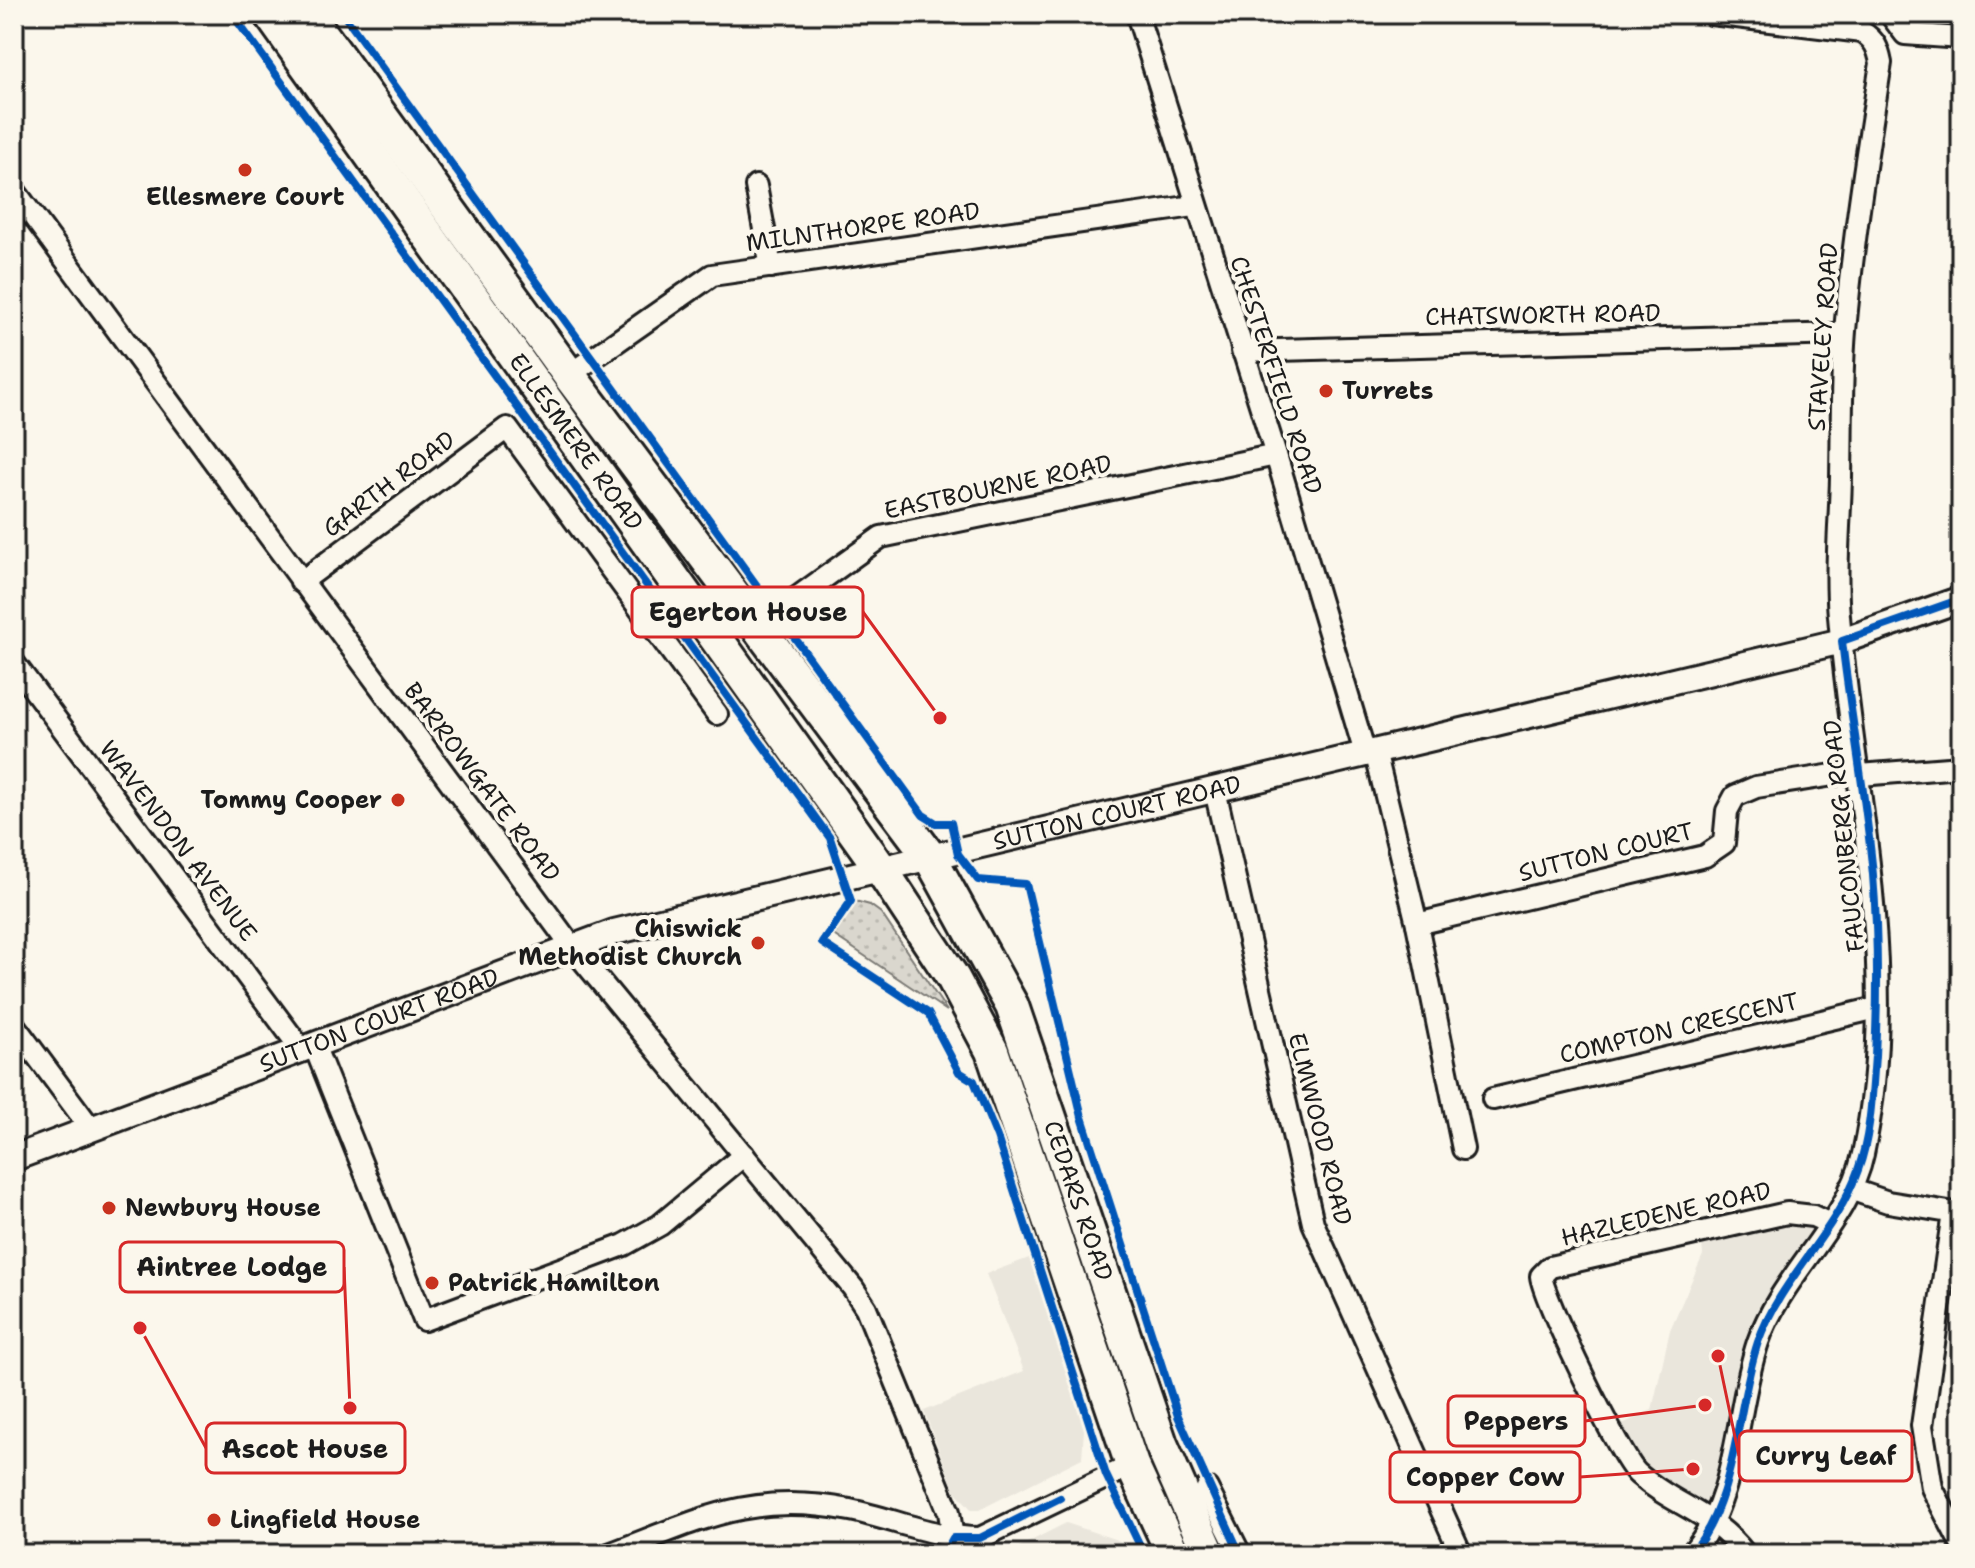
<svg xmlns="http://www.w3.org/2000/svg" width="1975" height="1568" viewBox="0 0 1975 1568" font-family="'Shantell Sans',sans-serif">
  <defs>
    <pattern id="grass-dots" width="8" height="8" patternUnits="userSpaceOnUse" patternTransform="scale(2)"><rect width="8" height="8" fill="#dad7ce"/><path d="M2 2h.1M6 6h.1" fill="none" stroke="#bab8b0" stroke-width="1.8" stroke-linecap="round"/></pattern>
  </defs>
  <rect width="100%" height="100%" fill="#fbf7ec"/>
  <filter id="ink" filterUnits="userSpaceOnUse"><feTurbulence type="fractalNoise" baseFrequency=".0125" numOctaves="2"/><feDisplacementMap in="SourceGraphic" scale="16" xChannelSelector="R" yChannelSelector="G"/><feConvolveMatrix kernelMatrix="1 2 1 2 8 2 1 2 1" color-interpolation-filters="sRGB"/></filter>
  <g filter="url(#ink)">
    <g fill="#eae6dc">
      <polygon points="1787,1213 1828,1223 1779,1299 1713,1520 1668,1496 1610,1430 1652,1410 1670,1330 1703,1255 1701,1233"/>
      <polygon points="1029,1258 1084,1430 1082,1458 979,1510 972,1510 955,1491 924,1411 1024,1371 986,1274"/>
      <polygon points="1066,1523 1129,1544 1135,1554 1005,1554"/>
    </g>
    <polygon fill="url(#grass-dots)" stroke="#7b7a75" stroke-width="2" points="855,901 870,905 881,913 947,1011 832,934"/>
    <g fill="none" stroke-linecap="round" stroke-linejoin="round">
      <g stroke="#1c1c1c" stroke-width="26">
        <g id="minor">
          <polyline points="1137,14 1276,455 1365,753"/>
          <polyline points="1890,14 1905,34 1961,38"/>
          <polyline points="756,186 771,267"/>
          <polyline points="14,190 572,947 853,1288 866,1308 949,1512 953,1538"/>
          <polyline points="1242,351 1844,334"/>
          <polyline points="569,375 712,275 1194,206"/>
          <polyline points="301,582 507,428 717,714"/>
          <polyline points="756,627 881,537 1276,455"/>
          <polyline points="14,663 301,1049"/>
          <polyline points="1375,751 1417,924 1463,1149"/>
          <polyline points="1860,775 1961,767"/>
          <polyline points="1215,790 1313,1223 1461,1554"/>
          <polyline points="1417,924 1705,856 1724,843 1727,811 1735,796 1756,787 1859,771"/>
          <polyline points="14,1025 92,1130"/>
          <polyline points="314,1045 424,1320 624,1245 660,1225 744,1155"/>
          <polyline points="1493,1099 1877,1008"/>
          <polyline points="1850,1189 1888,1202 1961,1214"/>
          <polyline points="1953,1213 1922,1426 1932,1488 1961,1544"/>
          <polyline points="1207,1488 1240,1554"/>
          <path d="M 609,1554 C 700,1520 749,1491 850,1510 C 894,1519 934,1538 980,1538 L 1132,1465"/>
          <path d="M 1691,1554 C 1739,1498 1735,1410 1758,1342 C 1781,1275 1849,1222 1863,1154 C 1902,974 1854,796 1839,616 C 1835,571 1840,523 1841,477 C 1842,429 1841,379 1845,331 C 1853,241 1867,152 1881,63 C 1878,48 1875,40 1862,32 L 1711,14"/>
          <path d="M 1745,1554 C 1712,1511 1675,1507 1638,1474 C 1621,1460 1543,1297 1541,1276 L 1550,1267 L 1787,1213 L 1813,1216 L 1828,1223"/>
        </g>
      </g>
      <g stroke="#1c1c1c" stroke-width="30">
        <g id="tertiary">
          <path id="s1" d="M 14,1158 L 614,932 L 1842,641 L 1961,599"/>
        </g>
      </g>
      <g stroke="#1c1c1c" stroke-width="38">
        <g id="trunk">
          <path id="s2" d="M 270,14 L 881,869 L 953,978 L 992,1051 L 1132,1465 L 1173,1554"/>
          <path id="s3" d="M 307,14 L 569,375 L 930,857 L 1012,1006 L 1161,1444 L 1209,1554"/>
        </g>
      </g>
      <use href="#minor" stroke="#fbf7ec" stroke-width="20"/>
      <use href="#tertiary" stroke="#fbf7ec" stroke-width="24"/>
      <use href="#trunk" stroke="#fbf7ec" stroke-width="32"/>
      <g stroke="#fbf7ec" stroke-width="13">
        <g id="cycleway">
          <polyline points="232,14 830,838 851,901 822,943 928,1013 959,1072 974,1081 997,1137 1106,1475 1144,1554"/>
          <polyline points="343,14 923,815 936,823 951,823 958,854 978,880 1026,884 1082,1117 1178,1416 1240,1554"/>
          <polyline points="944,1554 953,1538 980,1538 1060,1498"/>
          <path d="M 1691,1554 C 1737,1501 1736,1408 1758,1342 C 1780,1279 1836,1233 1858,1170 C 1871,1135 1872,1094 1875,1056 C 1878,996 1878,935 1873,875 C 1866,797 1851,719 1842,641 L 1961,599"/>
        </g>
      </g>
      <use href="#cycleway" stroke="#0057b8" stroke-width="8"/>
    </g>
  </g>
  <g fill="#c8321e" stroke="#fbf7ec" stroke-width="3">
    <circle cx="245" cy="170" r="8"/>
    <circle cx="1326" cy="391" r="8"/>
    <circle cx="398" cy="800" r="8"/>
    <circle cx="758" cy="943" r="8"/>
    <circle cx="109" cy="1208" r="8"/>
    <circle cx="432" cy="1283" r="8"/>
    <circle cx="214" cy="1520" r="8"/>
  </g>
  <g text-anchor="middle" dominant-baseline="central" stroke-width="8" stroke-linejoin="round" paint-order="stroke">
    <g font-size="24" font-weight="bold" fill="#1c1c1c" stroke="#fbf7ec" text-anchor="start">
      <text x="245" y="197" text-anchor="middle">Ellesmere Court</text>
      <text x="1342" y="391">Turrets</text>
      <text x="382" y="800" text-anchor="end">Tommy Cooper</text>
      <text x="742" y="929" text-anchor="end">Chiswick<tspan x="742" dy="28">Methodist Church</tspan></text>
      <text x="125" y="1208">Newbury House</text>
      <text x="448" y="1283">Patrick Hamilton</text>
      <text x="230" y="1520">Lingfield House</text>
    </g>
    <g font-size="24" fill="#1c1c1c" stroke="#fbf7ec">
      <text transform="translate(863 227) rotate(-8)">MILNTHORPE ROAD</text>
      <text transform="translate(1543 315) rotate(-1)">CHATSWORTH ROAD</text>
      <text transform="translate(1823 337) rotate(-86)">STAVELEY ROAD</text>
      <text transform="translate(1276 375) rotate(72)">CHESTERFIELD ROAD</text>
      <text stroke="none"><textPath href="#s2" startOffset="526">ELLESMERE ROAD</textPath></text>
      <text transform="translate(389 484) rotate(-37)">GARTH ROAD</text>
      <text transform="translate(998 487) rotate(-12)">EASTBOURNE ROAD</text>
      <text transform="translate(482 782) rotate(53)">BARROWGATE ROAD</text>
      <text stroke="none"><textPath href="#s1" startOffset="1158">SUTTON COURT ROAD</textPath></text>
      <text transform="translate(1844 836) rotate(-96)">FAUCONBERG ROAD</text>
      <text transform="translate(178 841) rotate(53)">WAVENDON AVENUE</text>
      <text transform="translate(1606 852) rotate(-14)">SUTTON COURT</text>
      <text stroke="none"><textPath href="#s1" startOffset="390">SUTTON COURT ROAD</textPath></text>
      <text transform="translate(1679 1028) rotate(-13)">COMPTON CRESCENT</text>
      <text transform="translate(1320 1129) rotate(76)">ELMWOOD ROAD</text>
      <text stroke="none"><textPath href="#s3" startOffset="1424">CEDARS ROAD</textPath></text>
      <text transform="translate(1666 1214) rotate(-13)">HAZLEDENE ROAD</text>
    </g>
  </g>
  <path fill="none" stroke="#d62828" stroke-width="3" d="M940 718L863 612M350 1408L344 1267M1705 1405L1585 1421M140 1328L206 1448M1718 1356L1739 1456M1693 1469L1580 1477"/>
  <g fill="#d62828" stroke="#fbf7ec" stroke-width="3">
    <circle cx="940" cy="718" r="8"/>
    <circle cx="350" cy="1408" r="8"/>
    <circle cx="1705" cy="1405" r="8"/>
    <circle cx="140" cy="1328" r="8"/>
    <circle cx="1718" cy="1356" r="8"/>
    <circle cx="1693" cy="1469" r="8"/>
  </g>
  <g fill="#fbf7ec" stroke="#d62828" stroke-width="3">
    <rect x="632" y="587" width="231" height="50" rx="8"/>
    <rect x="120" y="1242" width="224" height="50" rx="8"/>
    <rect x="1448" y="1396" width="137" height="50" rx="8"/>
    <rect x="206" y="1423" width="199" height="50" rx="8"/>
    <rect x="1739" y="1431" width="173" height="50" rx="8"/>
    <rect x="1390" y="1452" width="190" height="50" rx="8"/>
  </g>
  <g font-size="26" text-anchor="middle" font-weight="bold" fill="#1c1c1c">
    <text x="748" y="621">Egerton House</text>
    <text x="232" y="1276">Aintree Lodge</text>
    <text x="1516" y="1430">Peppers</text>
    <text x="305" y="1458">Ascot House</text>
    <text x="1826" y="1465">Curry Leaf</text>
    <text x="1485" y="1486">Copper Cow</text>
  </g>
  <rect width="1975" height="1568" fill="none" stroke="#fbf7ec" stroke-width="48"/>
  <rect x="24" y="24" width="1927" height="1520" fill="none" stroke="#1c1c1c" stroke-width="3" filter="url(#ink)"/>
</svg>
